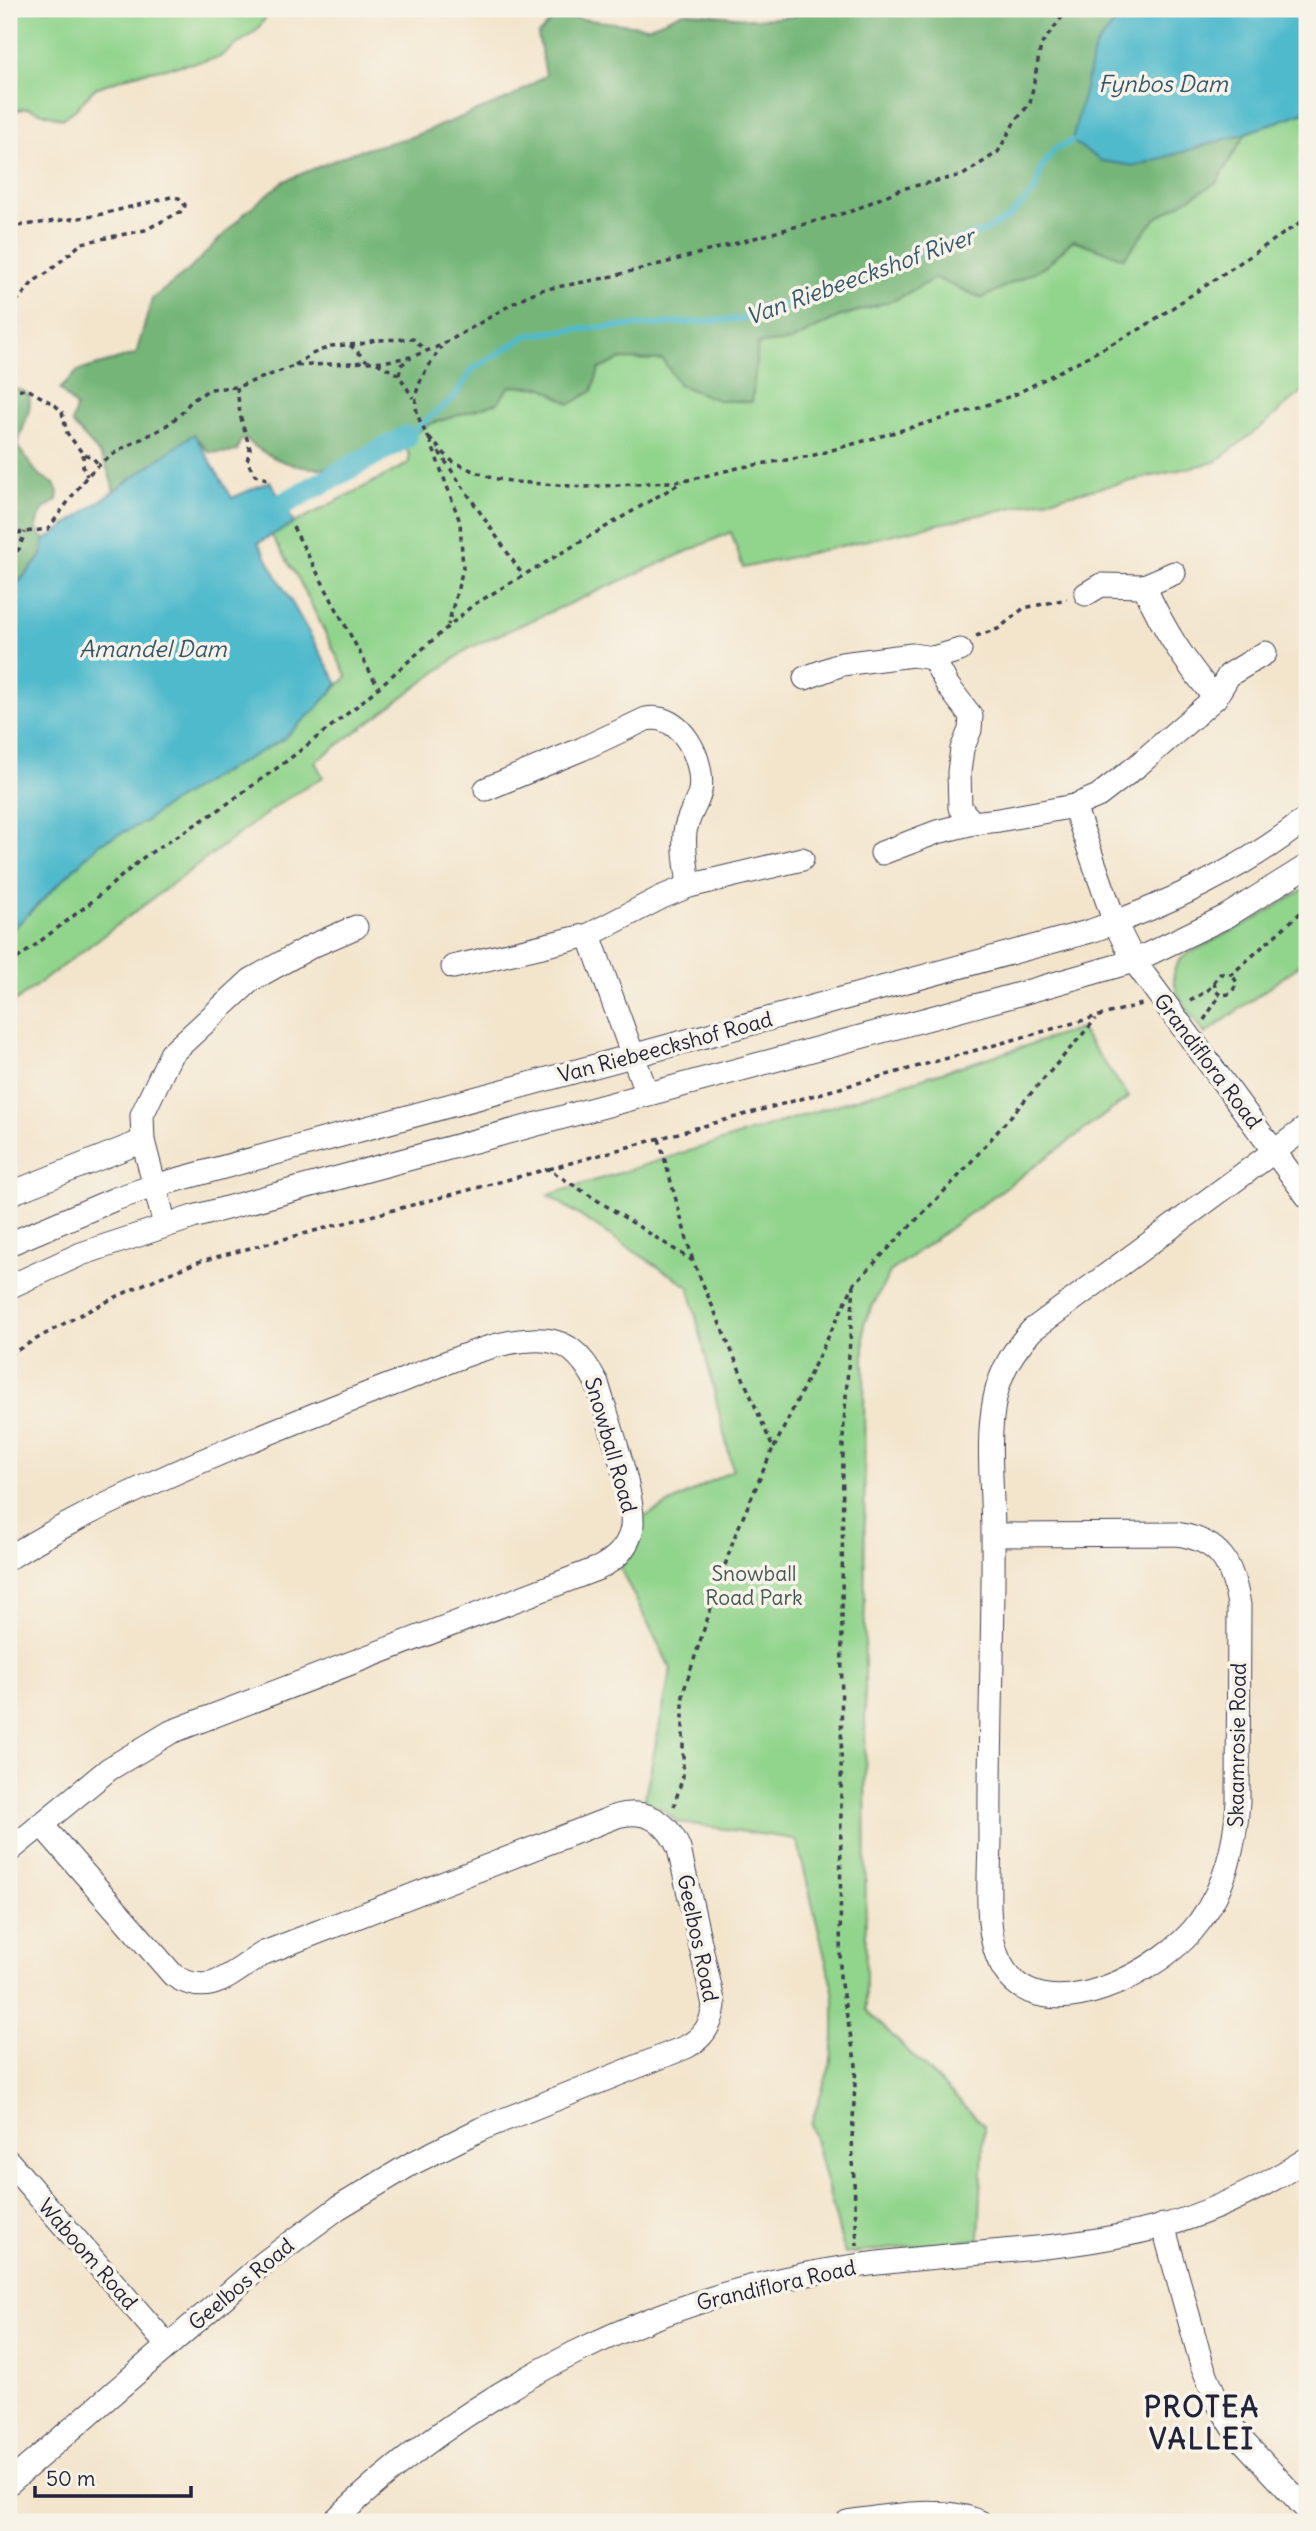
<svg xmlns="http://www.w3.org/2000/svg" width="1316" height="2531" viewBox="0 0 1316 2531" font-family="Delius,sans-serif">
  <rect width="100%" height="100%" fill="#f7f3e8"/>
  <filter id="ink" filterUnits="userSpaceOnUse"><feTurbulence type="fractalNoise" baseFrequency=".0143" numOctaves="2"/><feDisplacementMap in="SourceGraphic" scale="14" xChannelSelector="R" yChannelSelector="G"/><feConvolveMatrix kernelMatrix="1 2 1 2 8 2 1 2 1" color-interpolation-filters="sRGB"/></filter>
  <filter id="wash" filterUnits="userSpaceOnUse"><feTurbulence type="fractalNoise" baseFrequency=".00686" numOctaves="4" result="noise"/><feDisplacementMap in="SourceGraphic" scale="28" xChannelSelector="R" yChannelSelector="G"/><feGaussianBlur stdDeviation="1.57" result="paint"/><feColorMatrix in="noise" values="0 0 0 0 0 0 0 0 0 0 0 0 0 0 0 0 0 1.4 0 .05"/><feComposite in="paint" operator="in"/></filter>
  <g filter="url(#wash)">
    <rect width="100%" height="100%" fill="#f3e5cc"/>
    <g fill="#91d48c" stroke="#5a7b64" stroke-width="2">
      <polygon points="9,9 264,9 268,14 256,31 218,58 135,74 95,88 76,109 62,119 27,108 9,112"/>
      <polygon points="1307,111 1307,387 1261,427 1215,462 743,568 731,532 469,648 315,762 323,777 283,801 9,1006 9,933 100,843 145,822 161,809 219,774 282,740 347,677 299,580 271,535 408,464 410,456 402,441 430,424 497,403 510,386 592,391 599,369 621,359 663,360 758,344 791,341 838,317 897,299 935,278 982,298 1046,266 1073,240 1124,257 1156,218 1217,182 1246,133"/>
      <path d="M 1307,887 L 1307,960 L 1205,1034 C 1191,1014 1155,975 1186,955 L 1259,917 Z"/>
      <polygon points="1080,1029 1129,1097 890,1272 864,1323 866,2010 984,2125 979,2239 845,2254 811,2124 830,2066 834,2039 834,1995 798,1844 794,1839 677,1822 664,1810 644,1802 671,1669 620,1568 638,1545 644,1517 733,1470 689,1287 548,1195"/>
    </g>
    <g fill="#74b678" stroke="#4b6c5a" stroke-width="2">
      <path d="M 805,9 L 1119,9 L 1116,22 L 1095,47 L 1135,166 L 1246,133 L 1217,182 L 1156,218 L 1124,258 L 1073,240 L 1046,266 L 982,298 L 935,278 L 897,299 L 838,317 L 791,341 L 758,344 L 752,402 L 718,400 L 679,385 L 663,360 L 621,359 L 599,369 L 592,391 L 570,404 L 542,387 L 510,386 L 497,403 L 430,424 L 396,446 L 389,442 L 381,444 C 367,451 352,461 337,466 C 306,474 269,460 246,439 L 240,441 L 237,451 L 228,453 L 209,452 L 194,435 L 114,493 C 106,452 96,452 72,423 L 76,407 L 60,389 L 78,371 L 136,354 L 152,299 L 189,270 L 246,212 L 284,181 L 354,152 L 411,137 L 510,98 L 546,75 L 538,35 L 556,16 L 648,27 L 684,12 L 755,19 L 793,17 Z"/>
      <path d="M 9,389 L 21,390 L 29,395 C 33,410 21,430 17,446 L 38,474 L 54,484 L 58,492 L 57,500 L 43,510 L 36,525 L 39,534 L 45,539 L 42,556 L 9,593 Z"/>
    </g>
    <g fill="#4fbacc" stroke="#386e84" stroke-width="2">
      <polygon points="1119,9 1307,9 1307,111 1246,133 1135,166 1102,161 1072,141 1095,47 1116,22"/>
      <polygon points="194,434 232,498 270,481 294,523 258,543 338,684 316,709 282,740 219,774 161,809 145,822 100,843 9,933 9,593 42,556 44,541"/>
    </g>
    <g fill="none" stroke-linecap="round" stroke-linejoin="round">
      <polyline stroke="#4fbacc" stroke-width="6" points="406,437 453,399 473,369 528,335 580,329 745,319 949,242 985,231 1008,218 1034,192 1042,167 1054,150 1072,141"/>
      <polyline stroke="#4fbacc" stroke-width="23" points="283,504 406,437"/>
    </g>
  </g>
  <g filter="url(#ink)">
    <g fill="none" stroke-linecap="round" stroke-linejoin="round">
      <g stroke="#413f51" stroke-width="25">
        <g id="minor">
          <path d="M 1144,586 C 1165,632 1183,659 1215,698"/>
          <polyline points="1086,594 1101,585 1144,586 1174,573"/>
          <polyline points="1265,653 1229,675 1215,698 1137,766 1098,796 1074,806 1115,923 1134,961 1307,1196"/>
          <polyline points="933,658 948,686 971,716 970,730 962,749 959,772 960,808 973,823"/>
          <polyline points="805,678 842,664 912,655 933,658 960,650"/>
          <path d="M 486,789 L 582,749 L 646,719 C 681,712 705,760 700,791 C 697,805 687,817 685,832 C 683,849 687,868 689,886"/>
          <polyline points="882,853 937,832 973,823 999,820 1074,806"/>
          <polyline points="589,935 647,1094"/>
          <polyline points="453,967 589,935 662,897 689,886 802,859"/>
          <polyline points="9,1194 143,1141"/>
          <polyline points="165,1225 143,1141 142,1115 171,1054 251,980 312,946 356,927"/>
          <path d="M 9,1244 L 115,1199 L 154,1186 L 1091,931 C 1164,906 1247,867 1307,818"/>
          <polyline points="9,1287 81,1254 193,1217 1012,996 1134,961 1227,916 1307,866"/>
          <path d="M 993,1535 L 1177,1534 C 1221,1541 1232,1563 1239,1605 L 1238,1802 C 1235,1845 1226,1886 1200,1921 C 1167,1969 1042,2037 1002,1966 C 983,1933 990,1874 990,1836 C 989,1736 994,1635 993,1535 C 993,1490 986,1442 995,1398 C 1001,1370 1013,1351 1032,1330 L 1307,1127"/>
          <path d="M 9,1558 C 54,1529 101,1507 150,1484 C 231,1447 312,1415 396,1383 C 436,1368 488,1341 532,1340 C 567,1338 582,1355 597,1383 C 606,1415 639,1505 631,1532 C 626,1550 614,1560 599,1568 L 171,1732 L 109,1769 L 9,1851"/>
          <polyline points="9,2162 168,2346"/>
          <polyline points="1163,2225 1202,2365 1218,2403 1240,2438 1307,2510"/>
          <path d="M 9,2483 L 265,2262 L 338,2208 L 411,2164 L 481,2129 L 686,2047 C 703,2038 712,2025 714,2005 L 679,1849 C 668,1822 646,1808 617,1816 L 264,1953 C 232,1972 210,2000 173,1975 L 41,1824"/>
          <path d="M 333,2522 C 476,2386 659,2293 856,2266 C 958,2251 1063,2253 1163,2226 C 1213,2212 1263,2187 1307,2159"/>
          <path d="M 847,2522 C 885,2516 944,2506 980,2522"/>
        </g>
      </g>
      <g stroke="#413f51" stroke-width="3.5" stroke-dasharray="5 5" stroke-linecap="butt">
        <polyline points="9,227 94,216 171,197 179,198 185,205 184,210 145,230 82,243 47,273 34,281 19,299 9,307"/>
        <polyline points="350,345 367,361"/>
        <polyline points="377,363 399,375 413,398"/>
        <polyline points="295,365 310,355 331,346 361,344 375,340 413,339 425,350"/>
        <polyline points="399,375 401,365 411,358"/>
        <polyline points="237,387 240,415 250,449 247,461 255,475 267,479"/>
        <polyline points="9,388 29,390 55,405 62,412 67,433 83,454 92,457 99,465"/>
        <polyline points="429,438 452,461 471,470 492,478 516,482 585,487 684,481 742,467 811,456 976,409 1016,394 1142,328 1307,218"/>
        <path d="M 430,440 C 404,399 417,384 441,347"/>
        <polyline points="430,440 460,522 463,569 448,625"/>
        <polyline points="439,452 522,574"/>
        <polyline points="83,454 83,466 87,476"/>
        <polyline points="293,527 378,687"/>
        <polyline points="9,539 17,533 48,529 87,476 99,465 119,450 163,428 180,415 191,401 210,389 237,387 294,366 387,361 411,357 442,345 526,296 541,290 605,278 668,262 852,211 901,189 963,175 998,152 1014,123 1030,103 1041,45 1062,17 1065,9"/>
        <polyline points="9,558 19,549 25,532"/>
        <polyline points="976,636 998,629 1024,608 1067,599"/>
        <polyline points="9,965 89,904 144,857 220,809 288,760 357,706 473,605 682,482"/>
        <polyline points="1214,982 1216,991 1220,995 1231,994 1237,983 1232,974"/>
        <polyline points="1190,1001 1208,990 1220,974 1232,974 1307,907"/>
        <polyline points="1204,1020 1220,995"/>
        <polyline points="659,1139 693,1261"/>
        <polyline points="549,1169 1142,1004"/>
        <polyline points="854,1284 843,1438 840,1979 856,2065 852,2139 857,2245"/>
        <path d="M 9,1355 C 73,1317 131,1287 201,1261 L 548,1169 L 693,1261 L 773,1448 L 734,1538 L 683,1693 L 683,1776 L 674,1806"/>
        <polyline points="774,1448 854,1284 956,1179 1096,1019"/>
      </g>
      <use href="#minor" stroke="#fff" stroke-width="23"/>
    </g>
  </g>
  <g text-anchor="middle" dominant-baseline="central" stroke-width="7" stroke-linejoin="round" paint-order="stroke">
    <g font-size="21" fill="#22223b" stroke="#f7f3e8">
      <text transform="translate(665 1047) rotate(-15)">Van Riebeeckshof Road</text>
      <text transform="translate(1208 1061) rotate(53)">Grandiflora Road</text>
      <text transform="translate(611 1445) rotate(74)">Snowball Road</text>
      <text transform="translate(1237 1745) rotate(-89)">Skaamrosie Road</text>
      <text transform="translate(698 1938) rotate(78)">Geelbos Road</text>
      <text transform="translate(88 2254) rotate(49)">Waboom Road</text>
      <text transform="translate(241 2284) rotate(-40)">Geelbos Road</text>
      <text transform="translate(776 2285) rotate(-13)">Grandiflora Road</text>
    </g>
    <g font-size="21" fill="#435753" stroke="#f7f3e8">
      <text x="754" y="1573">Snowball<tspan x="754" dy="24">Road Park</tspan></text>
    </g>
    <g font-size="23" font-style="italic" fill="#32576e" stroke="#f7f3e8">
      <text x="1163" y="83">Fynbos Dam</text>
      <text transform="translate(860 276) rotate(-20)">Van Riebeeckshof River</text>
      <text x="153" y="648">Amandel Dam</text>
    </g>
    <g font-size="28" font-weight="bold" letter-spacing="2" fill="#22223b" stroke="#f7f3e8">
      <text x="1202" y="2407">PROTEA<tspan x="1202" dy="32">VALLEI</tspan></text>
    </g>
  </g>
  <rect width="1316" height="2531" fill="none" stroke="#f7f3e8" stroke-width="35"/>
  <path d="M35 2486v10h156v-10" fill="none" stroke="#22223b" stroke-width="3.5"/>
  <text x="46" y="2486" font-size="21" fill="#22223b" stroke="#f7f3e8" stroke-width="5" paint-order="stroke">50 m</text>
</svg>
